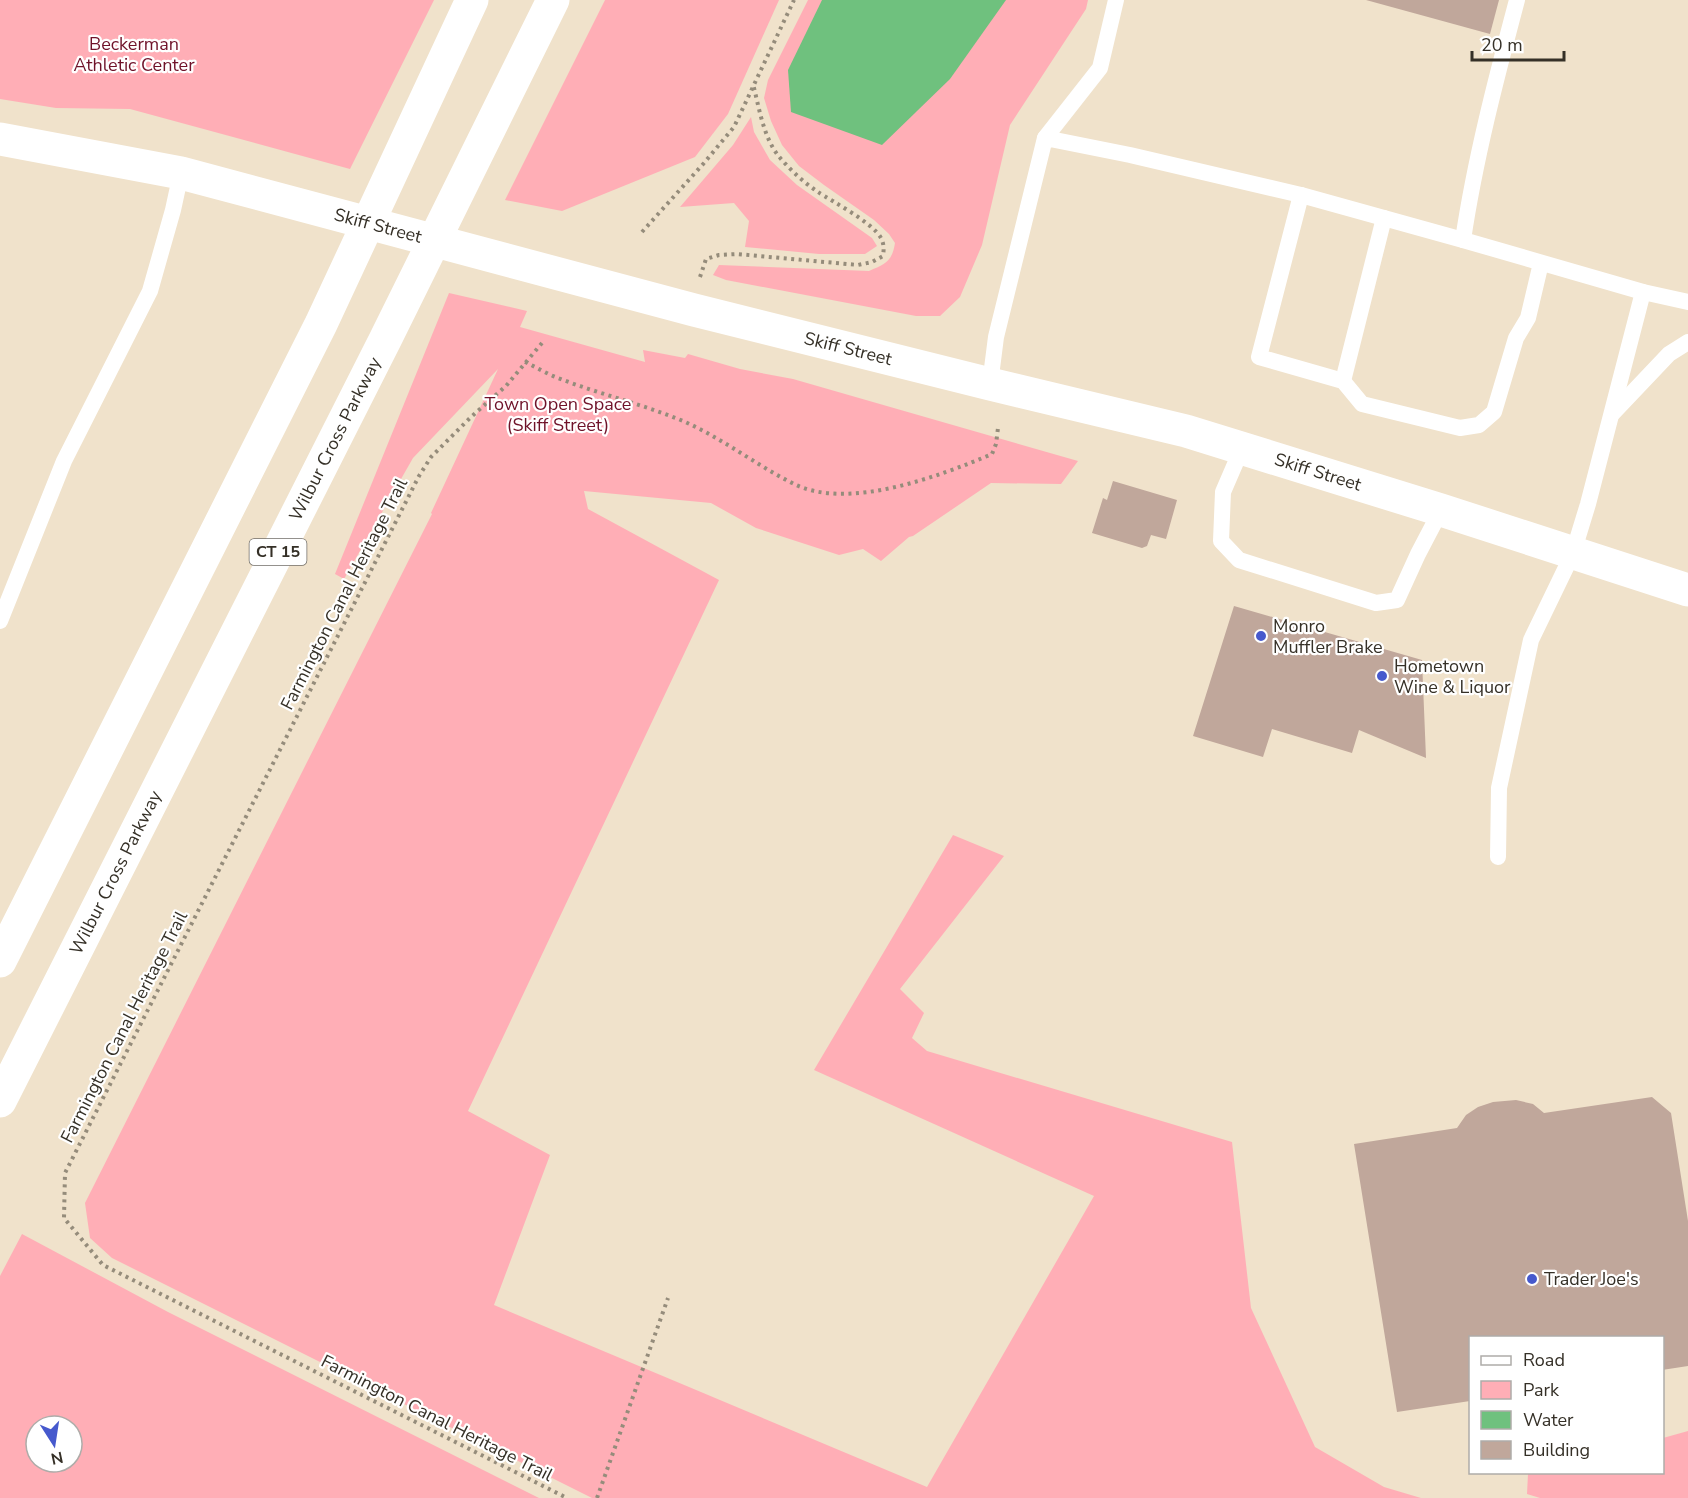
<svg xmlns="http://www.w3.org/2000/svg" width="1688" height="1498" viewBox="0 0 1688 1498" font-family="'Nunito Sans',sans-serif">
  <rect width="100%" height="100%" fill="#f0e2cb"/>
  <g fill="#ffaeb6" fill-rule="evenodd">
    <polygon points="0,0 434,0 350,169 130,109 56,108 0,99"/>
    <polygon points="605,0 779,0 728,114 695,157 562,211 505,200"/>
    <path d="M 808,0 L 1088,0 L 1086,9 L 1010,125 L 982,245 L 960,297 L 940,316 L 916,316 L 726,280 L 713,275 L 719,265 L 869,271 C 885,264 892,262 895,243 L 889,234 L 874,220 L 824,185 L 799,166 L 782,145 L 771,121 L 764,98 L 768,80 Z"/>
    <polygon points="751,117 754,132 770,160 797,185 872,238 877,246 865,254 819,254 745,247 749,221 734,203 680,207 733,145"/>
    <polygon points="449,293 527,311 520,327 645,362 643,350 685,358 688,354 740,369 793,379 1078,461 1061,484 991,483 913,536 909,537 881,561 863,549 839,555 756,528 711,503 584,491 588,509 719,580 468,1111 550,1155 494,1305 927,1487 1094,1196 814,1070 953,835 1004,856 900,989 924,1013 912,1038 927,1051 1232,1142 1251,1308 1315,1447 1384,1487 1421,1498 592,1498 112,1258 90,1238 85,1203 432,514 431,513 498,369 413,458 344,579 335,574"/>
    <path d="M 22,1234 L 168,1312 L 539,1498 L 0,1498 L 0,1276 ZM 36,1426 L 72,1426 L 72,1462 L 36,1462 Z"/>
    <polygon points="1688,1431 1688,1498 1540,1498 1527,1494 1528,1474 1533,1473 1662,1472 1663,1438"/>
  </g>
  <polygon fill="#6fc17e" points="822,0 1006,0 950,79 882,145 791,112 788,70"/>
  <g fill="#c0a79b">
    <polygon points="1366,0 1499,0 1490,34"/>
    <polygon points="1113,481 1177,500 1166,539 1151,535 1147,546 1142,548 1092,533 1103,498 1107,500"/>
    <polygon points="1234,606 1422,660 1426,758 1359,730 1352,753 1272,729 1263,757 1193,736"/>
    <polygon points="1652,1097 1671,1113 1688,1221 1688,1366 1662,1370 1662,1338 1470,1338 1470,1401 1397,1412 1354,1144 1457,1128 1466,1115 1478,1107 1493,1102 1516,1100 1533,1104 1544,1113"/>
  </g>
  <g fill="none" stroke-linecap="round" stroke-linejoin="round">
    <g stroke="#958c7b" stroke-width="4" stroke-dasharray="3 4.5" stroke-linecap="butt">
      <polyline points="642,232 704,163 734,127 794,0"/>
      <path d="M 700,277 L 706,259 L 719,255 L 737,254 L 858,265 L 872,262 L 883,256 C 884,249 884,244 881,238 C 872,222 833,202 818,192 C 803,182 788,168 777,154 C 763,135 759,107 753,84"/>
      <polyline points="542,343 506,386 472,416 431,457 419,476 65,1173 64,1218 103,1265 567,1498"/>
      <path d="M 525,362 C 536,367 547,374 558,378 C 599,394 642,404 683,421 C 722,438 756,465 794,484 C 848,511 940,476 992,454 L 996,444 L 998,428"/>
      <polyline points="597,1498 668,1298"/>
    </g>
    <g stroke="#fff" stroke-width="16">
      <path d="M 1517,0 C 1496,79 1475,159 1463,240 L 1643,292 L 1688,302"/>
      <polyline points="1045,138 1100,68 1116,0"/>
      <polyline points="1301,195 1259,357 1343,381 1362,404 1460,428 1479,425 1494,412 1516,338 1528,318 1541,263"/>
      <polyline points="1343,381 1384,218"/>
      <polyline points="990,384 996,337 1045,138 1130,155 1301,195 1463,240"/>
      <polyline points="1613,413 1669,354 1688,342"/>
      <polyline points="1242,448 1223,492 1221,541 1239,560 1376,603 1397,600 1418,554 1441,510"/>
      <polyline points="0,621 64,461 150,291 173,210 181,173"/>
      <polyline points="1498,857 1499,788 1531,640 1573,553 1588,504 1643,292"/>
    </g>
    <path stroke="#fff" stroke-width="33" id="s1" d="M 0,139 L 181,173 L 694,310 L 990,384 L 1186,431 L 1441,510 L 1688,590"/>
    <g stroke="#fff" stroke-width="33">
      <polyline points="0,961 321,324 472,0"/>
      <path id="s2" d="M 0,1101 L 385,340 L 553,0"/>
    </g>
  </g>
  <g fill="#4659cd" stroke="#fff" stroke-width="2">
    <circle cx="1261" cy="636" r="6"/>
    <circle cx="1382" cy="676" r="6"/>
    <circle cx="1532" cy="1279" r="6"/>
  </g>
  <g text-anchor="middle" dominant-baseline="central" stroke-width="4.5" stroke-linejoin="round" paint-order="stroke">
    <rect fill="#fff" stroke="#726e68" stroke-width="1.5" x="249.5" y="539" width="57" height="26" rx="4.5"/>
    <g font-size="16" font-weight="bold" fill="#353027">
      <text x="278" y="552">CT 15</text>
    </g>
    <g font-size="18" fill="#6f1229" stroke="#fff">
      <text x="134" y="44">Beckerman<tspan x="134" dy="21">Athletic Center</tspan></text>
      <text x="558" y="404">Town Open Space<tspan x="558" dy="21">(Skiff Street)</tspan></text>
    </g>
    <g font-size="18" fill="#353027" stroke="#fff">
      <text stroke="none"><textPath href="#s1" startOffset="388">Skiff Street</textPath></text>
      <text stroke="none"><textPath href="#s1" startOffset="874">Skiff Street</textPath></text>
      <text stroke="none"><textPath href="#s2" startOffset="742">Wilbur Cross Parkway</textPath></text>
      <text stroke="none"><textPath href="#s1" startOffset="1360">Skiff Street</textPath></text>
      <text transform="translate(344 594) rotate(-63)">Farmington Canal Heritage Trail</text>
      <text stroke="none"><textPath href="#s2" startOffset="256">Wilbur Cross Parkway</textPath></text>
      <text transform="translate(124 1027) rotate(-63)">Farmington Canal Heritage Trail</text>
      <text transform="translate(437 1418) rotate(27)">Farmington Canal Heritage Trail</text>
    </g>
    <g font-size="18" fill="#353027" stroke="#fff" text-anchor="start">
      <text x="1273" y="626">Monro<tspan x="1273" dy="21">Muffler Brake</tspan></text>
      <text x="1394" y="666">Hometown<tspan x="1394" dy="21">Wine &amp; Liquor</tspan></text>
      <text x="1544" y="1279">Trader Joe's</text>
    </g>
  </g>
  <rect x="1469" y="1336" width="195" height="138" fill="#ffffff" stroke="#aeaca9" stroke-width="1.5"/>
  <rect x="1481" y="1356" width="30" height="9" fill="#ffffff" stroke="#aeaca9" stroke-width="1.5"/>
  <text x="1523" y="1366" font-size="18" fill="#353027">Road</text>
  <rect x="1481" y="1381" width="30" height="18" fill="#ffaeb6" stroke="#aeaca9" stroke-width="1.5"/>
  <text x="1523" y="1396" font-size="18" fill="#353027">Park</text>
  <rect x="1481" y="1411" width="30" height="18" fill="#6fc17e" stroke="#aeaca9" stroke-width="1.5"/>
  <text x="1523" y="1426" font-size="18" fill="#353027">Water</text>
  <rect x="1481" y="1441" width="30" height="18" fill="#c0a79b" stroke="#aeaca9" stroke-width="1.5"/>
  <text x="1523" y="1456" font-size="18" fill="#353027">Building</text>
  <g transform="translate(54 1444) rotate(168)"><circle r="28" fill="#ffffff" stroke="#aeaca9" stroke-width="1.5"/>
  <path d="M0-4.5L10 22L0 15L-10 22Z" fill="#4659cd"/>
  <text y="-9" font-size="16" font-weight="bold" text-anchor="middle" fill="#353027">N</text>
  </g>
  <path d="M1472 51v9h92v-9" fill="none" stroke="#353027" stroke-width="3"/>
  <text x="1481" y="51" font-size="18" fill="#353027" stroke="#ffffff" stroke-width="4.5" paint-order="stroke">20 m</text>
</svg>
